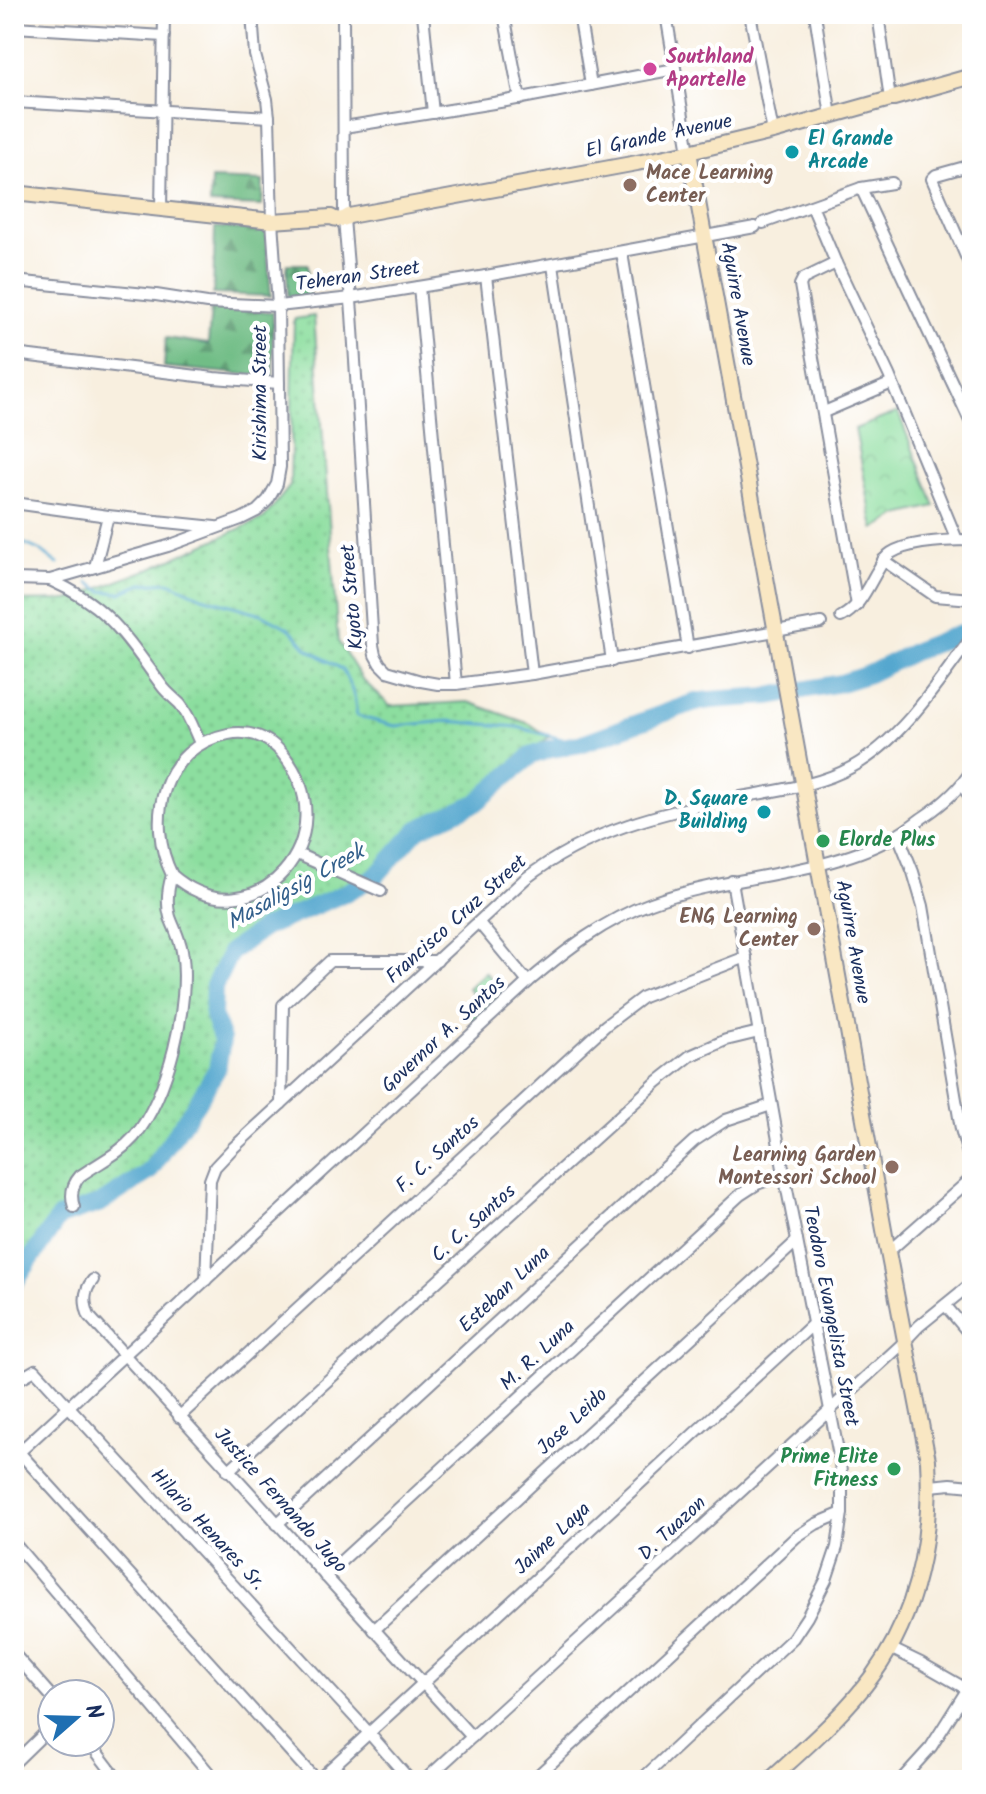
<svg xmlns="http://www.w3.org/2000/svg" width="986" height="1794" viewBox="0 0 986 1794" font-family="Kalam,sans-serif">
  <defs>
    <pattern id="grass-dots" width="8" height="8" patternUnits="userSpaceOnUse" patternTransform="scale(2)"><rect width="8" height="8" fill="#8cde9f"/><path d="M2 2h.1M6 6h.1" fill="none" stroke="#78bf8b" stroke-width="1.8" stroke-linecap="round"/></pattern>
    <pattern id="forest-firs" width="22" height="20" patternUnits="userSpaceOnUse" patternTransform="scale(2)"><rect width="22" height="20" fill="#71bd86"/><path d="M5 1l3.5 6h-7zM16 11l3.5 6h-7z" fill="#5c9a71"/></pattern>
    <pattern id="park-crowns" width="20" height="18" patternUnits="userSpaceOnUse" patternTransform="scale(2)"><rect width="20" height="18" fill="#8cde9f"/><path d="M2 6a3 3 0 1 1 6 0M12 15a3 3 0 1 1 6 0" fill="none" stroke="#78bf8b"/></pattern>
  </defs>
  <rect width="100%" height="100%" fill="#fff"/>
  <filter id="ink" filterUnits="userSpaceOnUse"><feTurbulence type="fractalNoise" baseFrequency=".0125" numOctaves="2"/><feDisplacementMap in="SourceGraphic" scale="16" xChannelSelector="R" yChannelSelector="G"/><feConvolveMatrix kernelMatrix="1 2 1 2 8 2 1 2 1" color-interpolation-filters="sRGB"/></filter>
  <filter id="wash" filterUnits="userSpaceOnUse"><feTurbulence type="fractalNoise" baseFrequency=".006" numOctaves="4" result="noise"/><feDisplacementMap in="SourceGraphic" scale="32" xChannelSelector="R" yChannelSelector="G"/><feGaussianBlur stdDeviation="1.8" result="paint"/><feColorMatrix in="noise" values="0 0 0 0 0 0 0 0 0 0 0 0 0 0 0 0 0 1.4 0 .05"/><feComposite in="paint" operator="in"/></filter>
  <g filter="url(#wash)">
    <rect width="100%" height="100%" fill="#f8efdf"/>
    <g fill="url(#grass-dots)" stroke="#54867e" stroke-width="2">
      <polygon points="314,316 338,641 362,679 390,706 468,702 530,724 549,737 472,798 414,823 376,876 345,893 264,928 231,951 214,986 213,1015 222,1040 217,1069 196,1104 149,1172 101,1203 59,1217 14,1284 14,601 69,600 149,569 264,518 290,486 294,319"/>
      <polygon points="485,972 507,995 503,999 505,1001 491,1009 476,1023 461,1008 474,995 468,988"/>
    </g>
    <g fill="url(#forest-firs)" stroke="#467672" stroke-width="2">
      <polygon points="211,179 263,181 262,206 210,204"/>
      <polygon points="215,227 266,231 271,296 213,294"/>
      <polygon points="287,264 307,264 309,295 288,297"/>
      <polygon points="211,308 273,312 273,377 164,367 166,338 208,344"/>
    </g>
    <polygon fill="url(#park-crowns)" stroke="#54867e" stroke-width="2" points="898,412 935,506 899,515 874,529 855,429"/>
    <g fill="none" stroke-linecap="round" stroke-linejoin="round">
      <g stroke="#54a7cf" stroke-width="3">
        <polyline points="14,539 39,550 58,564"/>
        <polyline points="89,583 102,591 120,593 142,584 169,582 202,597 262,614 290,629 308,649 343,670 354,695 357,716 395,726 448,721 517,727 580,744"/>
      </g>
      <polyline stroke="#54a7cf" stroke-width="18" points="14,1284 59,1217 101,1203 149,1172 196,1104 217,1069 222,1040 213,1015 214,986 231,951 264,928 345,893 376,876 418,829 476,803 531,756 550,749 580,744 695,702 711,700 769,696 841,683 869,674 915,651 961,633 972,632"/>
    </g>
  </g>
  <g filter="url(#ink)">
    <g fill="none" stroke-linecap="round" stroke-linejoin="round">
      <g stroke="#8a8f9e" stroke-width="14">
        <g id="street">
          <polyline points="343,14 344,213"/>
          <polyline points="423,14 433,113"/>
          <polyline points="504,14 520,99"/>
          <polyline points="579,14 591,85"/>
          <polyline points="666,14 689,152"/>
          <polyline points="750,14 773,132"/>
          <polyline points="815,14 831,116"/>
          <polyline points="878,14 890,99"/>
          <polyline points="14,27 164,36"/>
          <polyline points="14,102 269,117"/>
          <polyline points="344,127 506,101 675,69"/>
          <polyline points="972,165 936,175 932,179 972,270"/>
          <polyline points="861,188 972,425"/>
          <polyline points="812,206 836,263 889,375 957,540"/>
          <polyline points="161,210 164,14"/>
          <polyline points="344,219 352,313 373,645 375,655 380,664 387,671 421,681 438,684 456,684 532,674 821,623"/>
          <polyline points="763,223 861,188 892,183"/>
          <polyline points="622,253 688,648"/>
          <polyline points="836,263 803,279 800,285 857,605"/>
          <polyline points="553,265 612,661"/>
          <polyline points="486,276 532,674"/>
          <polyline points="14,281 156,295 207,303 278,306 351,298 486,276 755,227"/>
          <polyline points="419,287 456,684"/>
          <polyline points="14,354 214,378 279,383"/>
          <polyline points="824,412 892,383"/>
          <polyline points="14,503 108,516 215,527"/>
          <polyline points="883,560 935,596 972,599"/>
          <polyline points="95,567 108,516"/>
          <polyline points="14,579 50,580 168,546 241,519 257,511 268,500 277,484 280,467 278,306 272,221 269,117 267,99 255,55 252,14"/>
          <path d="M 50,580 C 109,606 126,637 162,686 C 167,693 174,698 180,704 C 189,715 194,730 200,743"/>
          <path d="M 841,617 C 858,609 867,589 876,573 C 881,566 883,558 891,553 C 910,541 950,540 972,540"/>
          <polyline points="962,786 972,799"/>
          <polyline points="898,835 913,872 923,906 961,1129 968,1154 972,1160"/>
          <polyline points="297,854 381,891"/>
          <polyline points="479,923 528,982"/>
          <polyline points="281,1104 283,1005 330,961 437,961"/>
          <path d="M 74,1207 C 70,1195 72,1185 80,1176 C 98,1163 119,1154 134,1137 C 168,1098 191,1001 182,951 C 180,939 174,928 170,917 C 166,903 168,888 172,875 C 145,820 162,747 228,734 C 249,730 268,737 282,753 C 351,836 254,946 172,875"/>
          <polyline points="888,1252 972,1178"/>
          <path d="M 93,1280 C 83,1291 84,1303 89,1316 L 472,1737"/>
          <path d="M 206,1280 L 210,1180 L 215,1167 L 232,1149 L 525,879 C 588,830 663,812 740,797 C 777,790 818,786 852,767 C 899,742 939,682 971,638"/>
          <polyline points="946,1306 972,1337"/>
          <polyline points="14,1382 35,1370 361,1724 410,1780"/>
          <polyline points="179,1417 606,1025 643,997 746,957"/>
          <polyline points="19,1452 316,1780"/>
          <path d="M 14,1457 L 528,982 C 566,950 604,920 651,903 C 729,874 829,876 899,834 C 908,829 916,822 925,816 C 944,803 959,790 972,770"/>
          <polyline points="228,1471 657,1082 690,1056 726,1040 759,1032"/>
          <polyline points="930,1486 951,1484 972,1486"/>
          <polyline points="277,1524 694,1141 726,1120 771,1105"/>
          <polyline points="14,1543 215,1780"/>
          <polyline points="325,1576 740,1195 757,1184 784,1174"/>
          <polyline points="374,1630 797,1241"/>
          <polyline points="890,1648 921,1663 970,1691"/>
          <polyline points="14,1654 52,1697"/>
          <polyline points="89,1742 118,1780"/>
          <polyline points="14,1763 52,1726"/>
          <polyline points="101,1780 111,1771"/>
          <polyline points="318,1780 812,1325"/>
          <polyline points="425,1780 900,1346 919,1326 972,1283"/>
          <polyline points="533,1780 796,1537 816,1524 842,1513"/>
          <polyline points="641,1780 793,1638 807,1617 826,1580 837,1547 842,1513 842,1486 840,1461 784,1174 732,881"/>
          <polyline points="901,1780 931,1747 972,1682"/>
        </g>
      </g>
      <g stroke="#8a8f9e" stroke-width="18">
        <g id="secondary">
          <path d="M 689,152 L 888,1252 L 928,1460 C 932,1536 918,1613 873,1675 C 844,1715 806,1747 770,1780"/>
          <path d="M 14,193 L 272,221 L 331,217 C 338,221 343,220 349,216 L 637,163 L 689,152 L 773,132 L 972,76"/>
        </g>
      </g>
      <use href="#street" stroke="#fff" stroke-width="10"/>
      <use href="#secondary" stroke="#f9e7c3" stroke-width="14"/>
    </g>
  </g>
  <circle fill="#d1479c" stroke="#fff" stroke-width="3" cx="650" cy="69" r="8"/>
  <g fill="#0f9aa8" stroke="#fff" stroke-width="3">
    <circle cx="792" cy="152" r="8"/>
    <circle cx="764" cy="812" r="8"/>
  </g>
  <g fill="#8d6e63" stroke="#fff" stroke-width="3">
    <circle cx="630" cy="185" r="8"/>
    <circle cx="814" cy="929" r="8"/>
    <circle cx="892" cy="1167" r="8"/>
  </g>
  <g fill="#2e9e5b" stroke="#fff" stroke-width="3">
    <circle cx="823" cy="841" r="8"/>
    <circle cx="894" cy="1469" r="8"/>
  </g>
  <g text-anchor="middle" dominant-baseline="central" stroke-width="8" stroke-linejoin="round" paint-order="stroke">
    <g font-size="20" font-weight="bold" fill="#b23c85" stroke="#fff" text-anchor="start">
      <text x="666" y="58">Southland<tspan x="666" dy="23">Apartelle</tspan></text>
    </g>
    <g font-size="20" fill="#1b2f5e" stroke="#fff">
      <text transform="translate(659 137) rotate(-12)">El Grande Avenue</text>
      <text transform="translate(358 277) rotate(-8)">Teheran Street</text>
      <text transform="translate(737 304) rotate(80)">Aguirre Avenue</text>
      <text transform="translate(261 393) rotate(-90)">Kirishima Street</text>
      <text transform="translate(353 597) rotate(-95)">Kyoto Street</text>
      <text transform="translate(457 920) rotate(-42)">Francisco Cruz Street</text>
      <text transform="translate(852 942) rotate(80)">Aguirre Avenue</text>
      <text transform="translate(444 1035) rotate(-43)">Governor A. Santos</text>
      <text transform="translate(438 1155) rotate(-42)">F. C. Santos</text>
      <text transform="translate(474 1224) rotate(-42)">C. C. Santos</text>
      <text transform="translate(505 1290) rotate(-43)">Esteban Luna</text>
      <text transform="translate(830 1316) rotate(79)">Teodoro Evangelista Street</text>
      <text transform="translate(538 1356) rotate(-43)">M. R. Luna</text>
      <text transform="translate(573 1422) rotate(-43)">Jose Leido</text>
      <text transform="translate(280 1501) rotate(48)">Justice Fernando Jugo</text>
      <text transform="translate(673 1529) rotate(-43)">D. Tuazon</text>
      <text transform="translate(207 1530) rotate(47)">Hilario Henares Sr.</text>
      <text transform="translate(553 1539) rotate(-43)">Jaime Laya</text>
    </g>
    <g font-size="20" font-weight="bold" fill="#0d838f" stroke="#fff" text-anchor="start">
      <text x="808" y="140">El Grande<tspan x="808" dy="23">Arcade</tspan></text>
      <text x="748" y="800" text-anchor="end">D. Square<tspan x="748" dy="23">Building</tspan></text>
    </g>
    <g font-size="20" font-weight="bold" fill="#785e54" stroke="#fff" text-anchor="end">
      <text x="646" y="174" text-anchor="start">Mace Learning<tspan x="646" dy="23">Center</tspan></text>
      <text x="798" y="918">ENG Learning<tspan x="798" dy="23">Center</tspan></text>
      <text x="876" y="1156">Learning Garden<tspan x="876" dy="23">Montessori School</tspan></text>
    </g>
    <g font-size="20" font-weight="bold" fill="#27864d" stroke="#fff" text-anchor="start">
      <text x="839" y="841">Elorde Plus</text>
      <text x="878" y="1458" text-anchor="end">Prime Elite<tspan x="878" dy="23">Fitness</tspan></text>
    </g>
    <g font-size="22" font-style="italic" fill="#325f8b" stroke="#fff">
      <text transform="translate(296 888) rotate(-29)">Masaligsig Creek</text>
    </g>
  </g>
  <rect width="986" height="1794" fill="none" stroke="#fff" stroke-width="48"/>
  <g transform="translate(76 1718) rotate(70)"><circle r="38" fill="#ffffff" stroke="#a4acbf" stroke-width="2"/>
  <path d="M0-6L14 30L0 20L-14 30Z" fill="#1f6fb2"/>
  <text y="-12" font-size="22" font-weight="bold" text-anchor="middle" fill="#1b2f5e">N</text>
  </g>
</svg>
